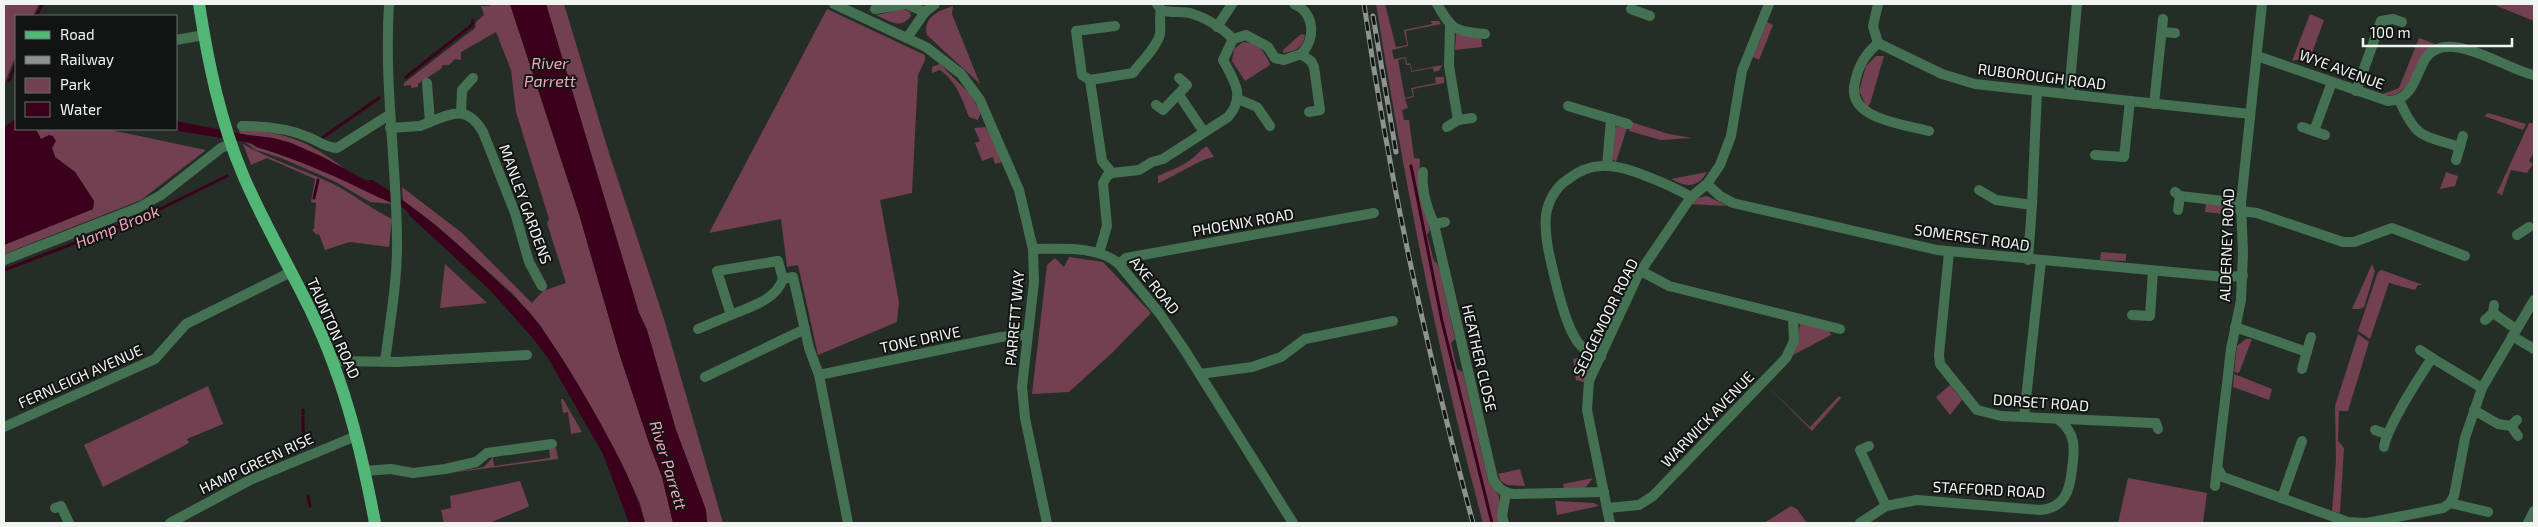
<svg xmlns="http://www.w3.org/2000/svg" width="2538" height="527" viewBox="0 0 2538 527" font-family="'Exo 2',sans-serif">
  <rect width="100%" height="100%" fill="#252d27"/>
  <g fill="#724051">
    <polygon points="4,4 39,4 33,16 16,16 16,55 5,82"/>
    <polygon points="489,4 510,4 579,214 620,356 649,443 662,477 673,523 645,523 640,503 618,457 571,373 540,325 513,294 437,226 403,201 402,187 462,233 532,303 543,291 566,283 547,223 549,219 516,112 511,70 496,32 461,52 461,60 455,59 449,65 442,65 442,68 418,84 418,87 411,88 411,85 404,86 404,83 475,28 476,22 484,15 481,6 490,6"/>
    <polygon points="546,4 564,4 609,153 664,319 723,523 707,523 706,510 676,430 647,330 639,313"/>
    <path d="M 1376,4 L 1385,4 L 1396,47 L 1407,45 L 1404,30 L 1432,24 L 1431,21 L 1439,21 L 1441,24 L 1406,31 L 1408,46 L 1392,50 L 1394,59 L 1406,57 L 1407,64 L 1410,63 L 1412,71 L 1442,65 L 1440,70 L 1434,72 L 1433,68 L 1411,72 L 1410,65 L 1406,65 L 1405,58 L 1398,60 L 1405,98 L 1413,96 L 1411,88 L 1436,83 L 1435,77 L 1444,77 L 1444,83 L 1413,89 L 1414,97 L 1405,99 L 1408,108 L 1402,110 L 1404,120 L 1409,120 L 1414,158 L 1420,159 L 1419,183 L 1430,230 L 1427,235 L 1434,261 L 1437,263 L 1440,271 L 1455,339 L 1451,343 L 1457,369 L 1463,372 L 1488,480 L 1499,496 L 1499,523 L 1483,523 C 1437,352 1404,178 1376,4 Z"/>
    <polygon points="2492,4 2534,4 2534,21"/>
    <path d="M 953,6 L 952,14 L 980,84 L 927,35 C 923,17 938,11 953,6 Z"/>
    <polygon points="827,9 925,55 925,60 918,75 912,193 880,200 899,302 897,322 818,355 798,265 787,267 781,219 709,233"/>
    <path d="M 903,9 L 910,12 L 911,16 C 901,30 889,21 876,15 Z"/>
    <polygon points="2310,14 2324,20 2309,61 2301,59 2292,61"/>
    <polygon points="1767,22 1773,25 1759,60 1753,57"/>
    <path d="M 1301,34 L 1305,35 C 1304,47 1294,52 1283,53 L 1283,50 Z"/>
    <polygon points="1456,34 1481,37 1482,47 1455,50"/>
    <path d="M 2419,38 L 2435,44 C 2411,59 2416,101 2380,95 L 2399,88 Z"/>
    <path d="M 1243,42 C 1257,42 1266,52 1270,65 L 1245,81 L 1232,61 L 1234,49 Z"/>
    <polygon points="1876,56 1884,56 1870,104 1867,107 1859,91 1866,66"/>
    <path d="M 940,64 L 970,94 L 981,112 L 978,120 L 969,117 C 962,99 957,82 940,70 L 932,73 L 932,67 Z"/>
    <polygon points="2488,113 2526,124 2523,130 2484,116"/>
    <polygon points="1631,122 1669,134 1692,138 1661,140 1629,131"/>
    <polygon points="2529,123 2534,123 2534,152 2529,161 2533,164 2527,173 2511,170 2502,195 2497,193"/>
    <polygon points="1617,126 1627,128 1616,162 1612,159 1614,128"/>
    <polygon points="985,127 988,130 1002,162 995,164 993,157 982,161 975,143 980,141 974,128"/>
    <polygon points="36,129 106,129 206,150 141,200 4,254 4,245 93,209 94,201 75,172 55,157 52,148 41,140"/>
    <path d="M 239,130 C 284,131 308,141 344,168 L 291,143 L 273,138 L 240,134 Z"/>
    <polygon points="245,142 326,171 393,204 370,202 334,181 281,158 256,150"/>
    <path d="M 243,144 C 273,161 307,171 339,187 C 357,197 373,210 392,219 L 389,247 L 350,242 L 325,250 L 319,234 L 317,235 L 312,230 L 314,229 L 316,203 L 311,202 L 315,179 L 267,158 L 251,165 Z"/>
    <path d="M 1207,146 L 1214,157 C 1202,158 1172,178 1158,183 L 1158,176 C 1169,171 1185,165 1194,157 C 1199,153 1201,149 1207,146 Z"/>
    <path d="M 1707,172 C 1697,189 1686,187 1671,179 Z"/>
    <polygon points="2446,172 2458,176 2455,186 2440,189"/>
    <polygon points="1707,196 1727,206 1689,204 1697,198"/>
    <polygon points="2206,203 2224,206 2233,215 2205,212"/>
    <polygon points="2101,252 2126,254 2126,261 2100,260"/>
    <polygon points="1069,257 1103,262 1151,313 1112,353 1069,392 1032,394 1047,265 1055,258 1064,267"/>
    <polygon points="445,264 487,303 440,308"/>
    <polygon points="2372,264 2375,271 2364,307 2359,309 2352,309"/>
    <polygon points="2382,270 2423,285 2418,285 2415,290 2389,283 2370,339 2358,331 2378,272"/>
    <polygon points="1800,324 1829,330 1831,335 1793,355 1797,346"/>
    <polygon points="2358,334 2369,342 2348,411 2339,411 2338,441 2344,448 2340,513 2332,511 2336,460 2335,406"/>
    <polygon points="2246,339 2252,339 2239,373 2234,372 2237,346"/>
    <polygon points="1586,356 1590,366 1584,382 1576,380 1573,359"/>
    <polygon points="2234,374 2272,389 2269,400 2233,387"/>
    <polygon points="1950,385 1962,400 1950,415 1936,397"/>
    <polygon points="208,386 223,424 187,439 189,443 178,449 103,487 84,445"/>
    <polygon points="1767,386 1810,427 1839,396 1841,398 1812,431"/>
    <polygon points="561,399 563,399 582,432 571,434 568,412 563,413"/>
    <polygon points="556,448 558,459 449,473 484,467 493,457 494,466 550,458 549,449"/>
    <polygon points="1520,469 1525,486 1507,485 1501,481 1498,474"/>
    <polygon points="1593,478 1585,488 1564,488 1563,484"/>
    <polygon points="2128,478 2207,493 2203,523 2118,523"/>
    <polygon points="520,481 529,506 528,507 489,523 444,523 441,510 451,508 450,496"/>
    <polygon points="1555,501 1594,503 1599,506 1557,515"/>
    <polygon points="1791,506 1797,509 1807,523 1764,523"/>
  </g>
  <g fill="#3b001b">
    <polygon points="510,4 546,4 639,313 647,330 676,430 706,510 707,523 673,523 662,477 649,443 620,356 579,214"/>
    <polygon points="16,119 16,129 36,129 41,139 49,135 53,136 56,141 52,148 55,157 75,172 94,201 93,209 4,245 4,127"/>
    <path d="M 176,121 L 247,135 L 273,138 L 291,143 L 321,156 L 365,180 L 372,180 C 417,207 455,241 493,277 C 509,293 527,307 540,326 C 563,358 583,392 602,426 C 619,457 636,489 645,523 L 629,523 L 603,454 L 548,358 L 531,336 L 490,290 L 410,216 C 404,204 389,202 378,197 C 337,177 300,160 256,147 L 252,143 L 166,129 L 176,129 Z"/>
  </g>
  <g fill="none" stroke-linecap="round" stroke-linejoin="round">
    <g stroke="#3b001b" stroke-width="3">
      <polyline points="36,16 42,5"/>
      <polyline points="406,77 472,25 473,20"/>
      <polyline points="9,81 16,64"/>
      <polyline points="322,138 379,98"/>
      <polyline points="1411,166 1442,321 1492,523"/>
      <polyline points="314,198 318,180"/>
      <polyline points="4,270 146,216 227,176"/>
      <polyline points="303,410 303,414"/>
      <polyline points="303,417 303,424"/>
      <polyline points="303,425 304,442"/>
      <polyline points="308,496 310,506"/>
    </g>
    <g stroke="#447152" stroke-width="10">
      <polyline points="834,4 926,47 961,74 980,100 1019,190 1033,249 1034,282 1022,387 1025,418 1047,523"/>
      <path d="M 1294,4 C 1315,12 1316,40 1301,54 L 1311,61 L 1314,67 L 1320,110 L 1309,112"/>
      <path d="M 1437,4 C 1452,30 1454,31 1485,34"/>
      <polyline points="1878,4 1873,26 1878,43 1942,74 1975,84 2250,114"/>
      <polyline points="875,9 906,4 925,12"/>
      <polyline points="1631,9 1650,16"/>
      <polyline points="1450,26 1449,66 1458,120"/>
      <polyline points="1217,27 1232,4"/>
      <polyline points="2162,32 2175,33"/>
      <polyline points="907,38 925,12 935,4"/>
      <polyline points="1233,39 1246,35 1268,47 1275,58 1284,60 1301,54"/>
      <polyline points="176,40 204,35"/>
      <path d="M 1878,43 C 1865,55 1859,64 1855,82 C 1845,119 1904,124 1929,131"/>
      <path d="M 2257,56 L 2388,101 C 2412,100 2415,78 2424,61 C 2444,24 2506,70 2534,75"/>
      <polyline points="1090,80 1082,75 1076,31 1115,26"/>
      <path d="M 427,83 L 430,122 C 454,112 468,106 483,132 L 515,213 L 529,262 L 542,286"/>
      <polyline points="2356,91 2381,21 2393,19 2402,22"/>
      <polyline points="2069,94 2077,4"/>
      <polyline points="1179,95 1204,132"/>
      <polyline points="1238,99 1257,107 1270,126"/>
      <path d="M 2399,100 C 2417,139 2420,134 2460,147"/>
      <polyline points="2154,104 2163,19"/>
      <polyline points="1156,105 1163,110 1187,85 1179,78"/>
      <polyline points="1568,106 1628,124"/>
      <polyline points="461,113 462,90 473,78"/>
      <path d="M 242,126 C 264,126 287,128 308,137 C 319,141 325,148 337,148 L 389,115"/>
      <polyline points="1447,127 1458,120 1472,118"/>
      <polyline points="2302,127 2325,135"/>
      <polyline points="390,128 420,126 430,122"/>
      <polyline points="2314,131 2332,82"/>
      <polyline points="2095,155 2124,157 2130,101"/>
      <polyline points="2456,160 2463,136"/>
      <polyline points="1607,166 1611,119"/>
      <path d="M 1423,172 C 1421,190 1427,208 1434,224 L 1445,222"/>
      <path d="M 1112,173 L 1102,161 L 1090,80 L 1133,73 C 1141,62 1157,47 1160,34 C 1161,26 1159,18 1161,10"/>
      <polyline points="1707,184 1720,196 1733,203 1937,250 2225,277 2243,276"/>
      <polyline points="1979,190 1996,200 2032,205 2037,91"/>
      <polyline points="2175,192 2180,196 2241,203"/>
      <polyline points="2178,210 2180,196"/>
      <polyline points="2240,211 2257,213 2343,242 2354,242 2392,228 2465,256"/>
      <path d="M 1434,224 L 1493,479 C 1498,488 1503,493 1514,494 L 1604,492"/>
      <polyline points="2517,235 2529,227"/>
      <path d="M 1033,249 C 1059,249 1098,245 1119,264 L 1160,314 L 1184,349 L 1293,523"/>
      <polyline points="1949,252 1939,355 1940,364 1977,410 2001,416 2153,423 2156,423 2158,429"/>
      <path d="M 1099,253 L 1107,226 L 1103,183 L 1107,176 L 1112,173 L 1139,170 L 1152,162 L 1163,159 L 1228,117 C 1246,97 1234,80 1223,60 L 1233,39 C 1224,29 1206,18 1193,14 C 1183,10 1171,14 1161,10 L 1157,4"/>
      <polyline points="4,260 138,208 161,195 221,148 231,144"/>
      <polyline points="2028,260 2032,205"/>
      <polyline points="1119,264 1126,258 1374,213"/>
      <polyline points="1641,271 1669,286 1840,329"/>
      <polyline points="2493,313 2516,329"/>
      <path d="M 731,315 C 751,306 775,301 783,279"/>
      <polyline points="2132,315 2150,316 2153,271"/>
      <polyline points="2485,320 2493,313 2494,305"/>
      <polyline points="2235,327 2307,352"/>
      <polyline points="698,329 731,315 717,271 778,261 783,279 793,277 809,348 819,375 848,523"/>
      <polyline points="2512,336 2534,349"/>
      <polyline points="2420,350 2432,358"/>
      <path d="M 1601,357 C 1594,354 1586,351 1581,346 C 1569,334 1559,296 1555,279 C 1550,258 1544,237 1546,215 C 1548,201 1556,187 1567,180 C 1577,172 1589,166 1602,166 C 1624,164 1672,186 1691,197"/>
      <polyline points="333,361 398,362 527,355"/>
      <path d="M 385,362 C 390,321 398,279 397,237 C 396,159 384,82 389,4"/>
      <polyline points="2302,369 2311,337"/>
      <polyline points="1200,374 1252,367 1281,357 1305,339 1393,321"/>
      <polyline points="819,375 1001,337 1027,335"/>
      <polyline points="705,377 805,329"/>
      <polyline points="2474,410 2498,424 2511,426"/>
      <polyline points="2024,417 2041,261"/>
      <polyline points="2517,420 2511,426 2518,436"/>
      <polyline points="4,427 155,359 186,324 291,272"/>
      <polyline points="2375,430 2386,434"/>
      <polyline points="1869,446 1860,450 1886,506"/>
      <path d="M 2384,447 C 2387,427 2420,376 2432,358 L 2482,388"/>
      <polyline points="2217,467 2223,477 2348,522 2367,523 2443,508 2450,503 2454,496 2465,438 2482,388 2534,300"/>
      <polyline points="365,471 391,469 413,473 445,469 476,462 487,453 552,444"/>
      <polyline points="2215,486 2231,349 2241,300 2243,253 2241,203 2262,4"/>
      <polyline points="2282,498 2302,441"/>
      <polyline points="2450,503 2488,512"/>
      <polyline points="55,508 61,506 69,523"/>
      <polyline points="1607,508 1639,505 1653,496 1786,358 1794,341 1793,317"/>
      <polyline points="170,523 250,480 356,436"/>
      <polyline points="1504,523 1502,516 1506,493"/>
      <polyline points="1610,523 1587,410 1589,381 1638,275 1691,197 1707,184 1720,165 1731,136 1742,71 1769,4"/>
      <path d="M 1860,523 L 1886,506 L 1917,500 L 2040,510 C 2065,508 2070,490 2072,469 C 2075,449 2076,433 2059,420"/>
      <polyline points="2528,523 2534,511"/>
    </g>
    <path stroke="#52b677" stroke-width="12" d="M 199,4 C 208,62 220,121 243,175 C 270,239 309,297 333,363 C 353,415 365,469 375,523"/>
    <g stroke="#8d938e" stroke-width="5">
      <g id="rail">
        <path d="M 1364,4 C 1389,178 1427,353 1473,523"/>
        <polyline points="1373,16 1396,152"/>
      </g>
    </g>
    <use href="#rail" stroke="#111412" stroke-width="3" stroke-dasharray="9" stroke-linecap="butt"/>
  </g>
  <g text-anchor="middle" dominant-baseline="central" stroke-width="4" stroke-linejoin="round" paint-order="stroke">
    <g font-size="15" fill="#f0f5f1" stroke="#111412">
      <text transform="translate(2342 69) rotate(20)">WYE AVENUE</text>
      <text transform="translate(2042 76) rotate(7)">RUBOROUGH ROAD</text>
      <text transform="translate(526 204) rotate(70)">MANLEY GARDENS</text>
      <text transform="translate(1243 222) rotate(-10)">PHOENIX ROAD</text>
      <text transform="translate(1972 237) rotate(8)">SOMERSET ROAD</text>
      <text transform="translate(2226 245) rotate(-88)">ALDERNEY ROAD</text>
      <text transform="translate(1155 285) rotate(51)">AXE ROAD</text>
      <text transform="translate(1605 317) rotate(-64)">SEDGEMOOR ROAD</text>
      <text transform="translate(1014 318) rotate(-85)">PARRETT WAY</text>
      <text transform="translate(334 328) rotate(66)">TAUNTON ROAD</text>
      <text transform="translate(920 339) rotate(-12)">TONE DRIVE</text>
      <text transform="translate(1480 358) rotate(77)">HEATHER CLOSE</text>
      <text transform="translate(80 376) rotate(-24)">FERNLEIGH AVENUE</text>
      <text transform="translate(2041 402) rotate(4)">DORSET ROAD</text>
      <text transform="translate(1707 419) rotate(-46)">WARWICK AVENUE</text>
      <text transform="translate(256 463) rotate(-25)">HAMP GREEN RISE</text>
      <text transform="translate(1989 489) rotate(3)">STAFFORD ROAD</text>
    </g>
    <g font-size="16" font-style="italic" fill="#f4a4be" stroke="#111412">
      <text x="550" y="62">River<tspan x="550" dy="18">Parrett</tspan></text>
      <text transform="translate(117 226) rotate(-22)">Hamp Brook</text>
      <text transform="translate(669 465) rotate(73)">River Parrett</text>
    </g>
  </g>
  <rect width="2538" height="527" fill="none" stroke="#f0f5f1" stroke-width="10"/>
  <rect x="15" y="15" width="162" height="115" fill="#111412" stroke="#6a6e6b"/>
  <rect x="25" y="31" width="25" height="8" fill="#52b677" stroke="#6a6e6b"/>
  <text x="60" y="40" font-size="15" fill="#f0f5f1">Road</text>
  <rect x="25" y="56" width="25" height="8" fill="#8d938e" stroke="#6a6e6b"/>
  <text x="60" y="65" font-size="15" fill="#f0f5f1">Railway</text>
  <rect x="25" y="78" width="25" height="15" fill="#724051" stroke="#6a6e6b"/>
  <text x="60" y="90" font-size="15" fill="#f0f5f1">Park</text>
  <rect x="25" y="102" width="25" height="15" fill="#3b001b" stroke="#6a6e6b"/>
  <text x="60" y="115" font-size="15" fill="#f0f5f1">Water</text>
  <path d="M2363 38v8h149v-8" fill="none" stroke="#f0f5f1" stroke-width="2.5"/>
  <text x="2370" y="38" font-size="15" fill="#f0f5f1" stroke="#111412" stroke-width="4" paint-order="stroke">100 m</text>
</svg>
